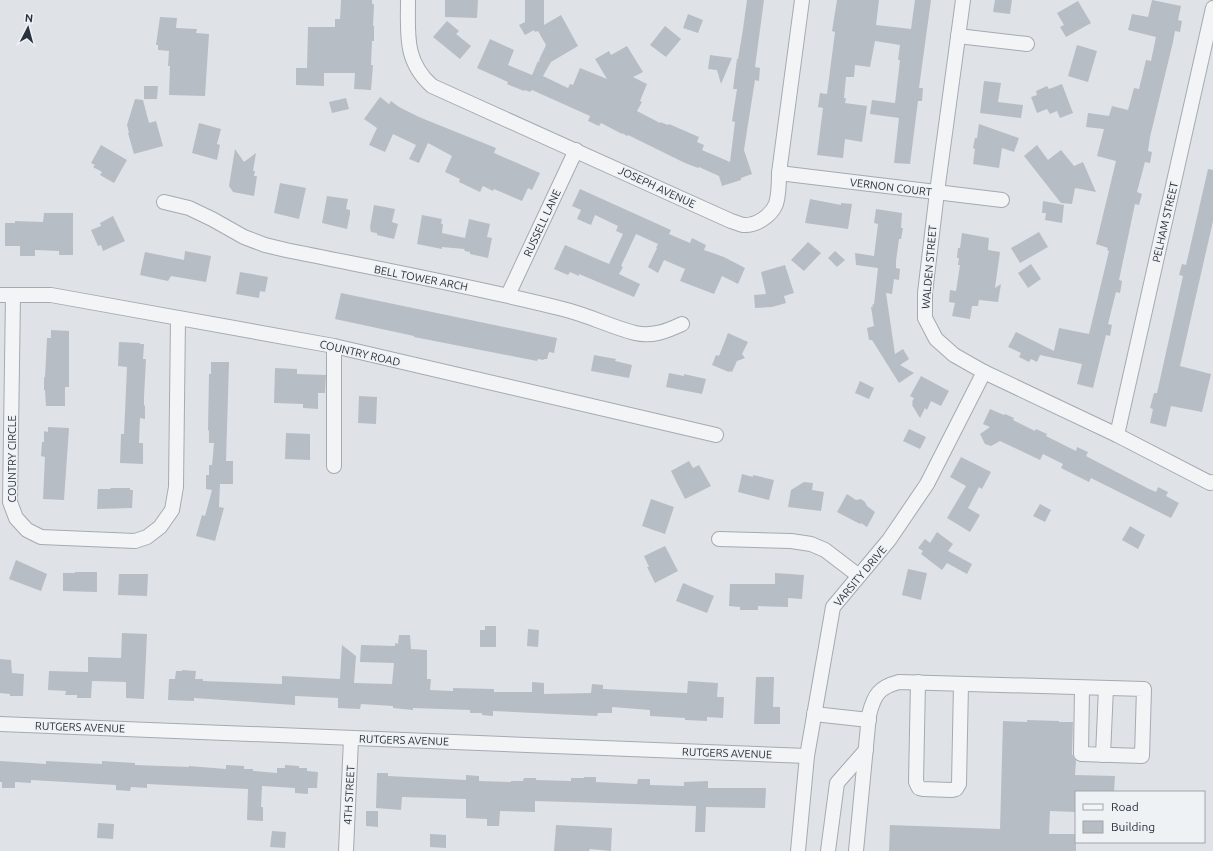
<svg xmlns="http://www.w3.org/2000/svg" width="1213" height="851" viewBox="0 0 1213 851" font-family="Ubuntu,sans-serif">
  <rect width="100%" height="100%" fill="#dfe3e8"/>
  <g fill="#b7bdc4">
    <polygon points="341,0 372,0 372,4 374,4 373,26 374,26 374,41 372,41 371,65 373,65 371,90 354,89 355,73 324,73 324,86 296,85 296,68 307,68 308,27 335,27 335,19 340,19"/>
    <polygon points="445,0 478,0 477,18 445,17"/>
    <polygon points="525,0 544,0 544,25 561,15 578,46 551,62 543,76 568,88 570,84 573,85 580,68 607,79 595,59 609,51 611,55 627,46 643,72 633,77 647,84 640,101 642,102 637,111 660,123 660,122 668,125 669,124 699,137 697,142 704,145 702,150 730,162 735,122 732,121 737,89 733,89 737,59 738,59 743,29 747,0 764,0 755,67 760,68 759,81 755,80 744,150 752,174 741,178 741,180 722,186 719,176 699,167 698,168 685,163 628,135 627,136 622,133 622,134 601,123 599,126 588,121 590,116 532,90 530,92 525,90 524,91 507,84 508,82 477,68 490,39 514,50 508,65 532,75 538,61 540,62 539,60 546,45 538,31 535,32 534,30 525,35 519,25 525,22"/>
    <polygon points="837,0 879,0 876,25 911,29 915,0 931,0 919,88 923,88 922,101 918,101 910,164 894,163 899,118 870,114 872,100 895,103 900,60 898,60 900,45 875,41 870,67 855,65 854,77 846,77 844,98 846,98 845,103 867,106 862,142 845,139 843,158 817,155 823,108 818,107 820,93 827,94 835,32 832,31"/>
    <polygon points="995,0 1012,0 1010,14 993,12"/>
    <polygon points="1152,0 1181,6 1178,20 1182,21 1180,32 1175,31 1173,42 1150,137 1148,151 1152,152 1150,163 1145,162 1137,192 1142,194 1139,205 1135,204 1119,280 1122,281 1120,293 1116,292 1108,324 1112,325 1110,336 1106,335 1093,388 1077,384 1082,364 1040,355 1037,362 1031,359 1029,362 1019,357 1021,353 1008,347 1016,332 1054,351 1059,328 1089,334 1109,251 1107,250 1108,248 1096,244 1116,161 1097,156 1104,129 1086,127 1088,113 1109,116 1112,106 1128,110 1134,88 1139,89 1146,60 1151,61 1156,37 1128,30 1132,14 1148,17"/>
    <polygon points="1078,1 1091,23 1066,37 1060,27 1064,25 1057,13"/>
    <polygon points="688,14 703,20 698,33 683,28"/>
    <polygon points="160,17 177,18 176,28 197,29 196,33 209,34 205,96 169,95 170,66 168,66 169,51 158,50 158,45 156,45"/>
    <polygon points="447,21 459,31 456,34 471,46 460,59 433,37"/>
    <polygon points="665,26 681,39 666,57 650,45"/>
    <polygon points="1077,45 1097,51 1088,82 1068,76"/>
    <polygon points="710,55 732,58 721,84 717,70 708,69"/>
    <polygon points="984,81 1001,83 998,102 1023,105 1021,118 980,113"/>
    <polygon points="1062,84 1073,113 1060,118 1057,111 1050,114 1047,109 1037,113 1031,97 1037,95 1036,91 1047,86 1049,89"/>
    <polygon points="144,86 158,86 157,99 144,99"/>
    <polygon points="380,97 389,104 391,101 399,107 419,117 496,148 494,153 540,173 532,190 528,188 522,201 494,189 493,191 483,186 480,192 459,182 460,179 445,172 452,156 428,143 419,163 409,159 416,145 393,134 385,152 369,145 377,128 364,119"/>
    <polygon points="346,98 349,109 332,113 329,102"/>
    <polygon points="135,99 143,100 149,123 156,121 163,146 134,154 128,133 129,133 127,125"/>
    <polygon points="199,123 221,129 217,144 220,145 217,160 192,153"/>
    <polygon points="979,124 1019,138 1014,152 1002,148 999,168 973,164 975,149 973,148 975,138 977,138"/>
    <polygon points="101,145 127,160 114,183 100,175 102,172 93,167 95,165 91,163"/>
    <polygon points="1037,145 1048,160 1061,150 1074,166 1083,162 1096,192 1075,188 1072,204 1061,203 1024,156"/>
    <polygon points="235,149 244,162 256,153 253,171 255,171 254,176 257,176 254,196 233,192 229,186"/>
    <polygon points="1208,169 1213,170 1213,221 1180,366 1211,374 1202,412 1171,406 1166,427 1150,423 1153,409 1150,408 1154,393 1157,393 1183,276 1179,275 1182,264 1186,265"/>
    <polygon points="280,183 306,188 299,219 274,213"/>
    <polygon points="580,189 671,230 669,234 690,243 692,238 706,245 704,250 724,257 745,268 738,284 722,276 714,294 680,281 685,269 664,260 658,273 648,267 657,248 656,248 658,244 636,234 621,266 623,267 619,274 640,284 634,297 586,277 579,274 579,276 570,272 568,275 554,269 565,245 609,264 623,234 616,231 618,226 595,215 591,225 577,219 581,210 572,206"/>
    <polygon points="327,196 348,199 346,209 350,210 350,214 347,229 322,223"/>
    <polygon points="810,199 841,205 841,203 852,204 848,229 805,223"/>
    <polygon points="1043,201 1064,205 1062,223 1045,220 1046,213 1042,213"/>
    <polygon points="374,205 395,209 392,222 398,224 394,239 377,235 377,233 371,232 370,227"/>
    <polygon points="876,209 902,213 901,228 903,228 901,239 899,239 896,261 896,268 900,269 899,280 894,279 892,294 886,293 895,354 903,349 909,359 900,365 914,373 899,383 872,340 869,340 867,328 874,326 871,307 873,307 872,305 874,304 878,268 856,265 855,253 874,256 878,224 874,223"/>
    <polygon points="44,213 73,213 73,255 59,255 59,251 35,250 35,256 20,256 20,246 5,246 5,223 15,223 15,221 43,222"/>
    <polygon points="422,215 442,219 441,224 443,224 442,233 465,238 469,219 490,224 487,237 492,238 488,258 470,254 470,252 465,251 464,249 442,247 442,249 417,244"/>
    <polygon points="113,216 125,241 103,251 101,245 98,246 91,230 101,226 100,223"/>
    <polygon points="1039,232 1048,247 1020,263 1011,248"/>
    <polygon points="962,233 989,238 988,250 1000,252 995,288 1001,284 998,302 979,300 978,306 972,306 970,319 952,316 955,303 949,302 950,290 956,291 960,265 958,265 959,258 957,258 958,248 960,248"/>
    <polygon points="808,242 821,253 804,271 791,260"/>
    <polygon points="185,251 211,256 206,282 171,276 168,281 140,275 145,252 184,260"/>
    <polygon points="835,251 845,260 837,267 828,258"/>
    <polygon points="1031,264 1041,279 1028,288 1018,273"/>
    <polygon points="785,265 794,293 784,296 786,303 772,307 755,308 754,295 766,294 761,272"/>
    <polygon points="240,272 268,277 265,292 260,291 259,298 236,294"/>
    <polygon points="341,293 557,338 554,353 549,352 547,359 544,359 544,360 538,359 537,361 414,337 414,336 335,319"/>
    <polygon points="51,330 69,331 69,387 65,387 65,406 46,406 45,390 44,390 44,377 45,377 47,338 51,338"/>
    <polygon points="728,333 748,342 742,354 745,358 737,361 732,372 730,371 729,372 712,365 716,355 719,356"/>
    <polygon points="119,342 140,343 140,344 144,344 143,359 146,359 144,397 144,405 145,406 145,419 140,418 139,443 143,443 143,464 120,463 121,434 124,434 127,367 118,366"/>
    <polygon points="594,355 616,359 615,361 632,365 629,378 591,371"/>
    <polygon points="211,362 229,362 226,461 233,461 233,484 220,484 219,507 224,508 215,541 196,536 202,515 205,516 212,490 206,489 206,475 209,475 209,465 212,465 214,443 209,443 209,431 208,430 209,374 211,374"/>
    <polygon points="275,368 297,369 297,374 326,375 325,393 318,393 318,409 303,408 303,404 274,403"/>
    <polygon points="669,373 684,376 684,374 706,379 702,394 666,387"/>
    <polygon points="921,376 949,391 941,406 931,401 927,410 925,408 920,418 912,405 913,403 912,402 914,398 910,396"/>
    <polygon points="860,381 874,388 869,399 855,393"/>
    <polygon points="359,396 377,397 376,424 358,423"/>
    <polygon points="990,409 1004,415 1005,414 1014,418 1013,420 1035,431 1036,429 1047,434 1046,436 1076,451 1077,447 1088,452 1086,456 1149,489 1156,492 1158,487 1168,492 1166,496 1179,503 1171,518 1091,478 1089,482 1061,468 1063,464 1043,454 1040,460 1000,441 991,446 985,444 980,434 990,427 983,424"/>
    <polygon points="48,427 69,428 64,500 43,499 45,457 41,456 42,442 44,442 44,431 48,432"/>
    <polygon points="909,429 926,437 920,449 903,441"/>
    <polygon points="286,433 310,434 310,460 285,459"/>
    <polygon points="961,457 991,472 982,489 979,487 968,508 980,515 970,532 947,518 966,486 950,477"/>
    <polygon points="689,461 693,468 699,465 711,486 685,499 671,471"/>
    <polygon points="742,474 753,477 753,475 774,480 769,500 738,492"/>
    <polygon points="804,482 813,483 812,490 824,492 821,511 788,507 791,490"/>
    <polygon points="111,488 130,488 130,490 133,490 132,508 97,509 98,489 110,489"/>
    <polygon points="847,494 856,500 861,499 865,502 867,506 875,512 867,527 861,523 860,524 837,512"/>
    <polygon points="651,499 674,507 665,534 642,526"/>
    <polygon points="1040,504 1051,510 1045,522 1033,516"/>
    <polygon points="1130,526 1145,535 1138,549 1122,540"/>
    <polygon points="937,532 953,544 948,551 972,564 967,574 947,563 942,570 921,554 923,551 918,548 925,539 930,543"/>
    <polygon points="665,546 678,571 655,583 647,567 649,567 644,556"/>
    <polygon points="16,560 47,574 41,591 9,579"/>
    <polygon points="908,569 927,573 921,600 902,595"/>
    <polygon points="75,572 97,572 97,592 63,591 63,573 75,573"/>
    <polygon points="775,573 804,575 802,599 788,598 788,607 758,606 758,610 740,610 740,607 729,606 730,584 775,584"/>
    <polygon points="119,574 148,574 147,596 118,595"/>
    <polygon points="683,583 714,596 707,613 676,601"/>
    <polygon points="485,626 496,626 496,647 480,647 480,630 485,630"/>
    <polygon points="528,629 539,630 538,647 527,646"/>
    <polygon points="122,633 147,634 144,699 126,698 126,682 92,681 91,698 77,698 77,695 65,695 66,691 48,690 49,671 88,672 88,657 121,658"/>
    <polygon points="399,635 410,635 411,649 427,650 427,679 431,679 430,690 453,691 453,688 494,689 494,692 532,692 532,682 544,683 544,694 591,693 592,684 603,685 603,689 687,693 688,681 718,683 717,697 724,697 723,718 707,717 707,721 685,720 685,718 650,716 650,710 612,707 612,713 598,713 597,716 493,711 493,716 482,715 482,713 470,713 470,710 413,708 413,710 393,708 393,706 361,704 360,709 338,708 338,698 295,696 295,705 194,698 194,701 168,700 169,679 175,679 176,671 182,671 182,670 196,671 195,679 203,679 203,681 282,684 282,676 340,679 342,645 356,656 354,683 392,684 394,663 360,662 361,645 395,646 395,643 398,644"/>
    <polygon points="0,659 11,660 12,673 24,674 23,696 10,696 10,694 0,693"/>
    <polygon points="756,677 774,677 773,707 780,707 780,724 754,724"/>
    <polygon points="1027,720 1059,721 1059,722 1073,722 1072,754 1076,761 1075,775 1115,776 1114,792 1076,792 1076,812 1050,811 1049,834 1076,834 1076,851 889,851 890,825 1000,829 1003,721 1027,722"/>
    <polygon points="0,761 46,764 46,761 102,764 102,761 135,763 135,765 189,767 189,766 226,769 226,765 244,766 244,769 253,769 253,771 277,773 277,768 285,768 285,765 299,766 299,768 307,768 307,771 318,772 317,788 308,788 308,794 295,793 295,788 262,786 261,807 263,807 263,821 247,820 248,789 147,784 147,788 131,787 130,791 116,790 116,785 31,780 31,783 15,782 15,788 2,788 2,782 0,782"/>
    <polygon points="377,773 388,773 388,776 466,780 466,775 479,776 479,781 511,782 511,781 523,781 524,778 536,778 536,780 571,781 571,778 584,778 584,777 596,777 596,782 637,784 638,779 650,779 650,785 684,786 684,782 708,781 708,788 766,788 765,808 706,807 705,832 695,832 696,806 535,801 535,812 500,811 499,826 487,826 487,819 466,818 466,799 402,797 401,810 376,808"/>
    <polygon points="366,811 378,811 378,827 366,826"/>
    <polygon points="98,823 114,824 113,839 97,838"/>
    <polygon points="556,825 612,828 611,851 590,849 589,851 554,851"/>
    <polygon points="272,831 286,832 285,848 270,847"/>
    <polygon points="430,834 446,835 446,848 430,847"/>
  </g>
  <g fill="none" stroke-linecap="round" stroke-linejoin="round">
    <g stroke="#a5aab2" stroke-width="16">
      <g id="minor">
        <path d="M 408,0 C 408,34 404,61 432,86 L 731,221 C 735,222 739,224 743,225 C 756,226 771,216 776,204 C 779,194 779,183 779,173 L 802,0"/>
        <polyline points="963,0 937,192 925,293 925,318 936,339 954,355 984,372 1117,435 1210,483 1213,482"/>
        <polyline points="958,36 1027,44"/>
        <polyline points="779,173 1002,200"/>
        <path d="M 164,202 L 189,208 L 212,219 L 244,237 L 265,245 L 286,250 C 379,269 472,286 563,309 C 588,315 611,327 635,333 C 652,337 667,331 682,324"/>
        <polyline points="0,295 51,295 334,346 716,435"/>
        <polyline points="13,295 10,502 16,518 27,530 41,537 135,541 147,537 160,527 172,510 176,487 178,318"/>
        <polyline points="508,295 576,150"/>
        <polyline points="334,346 334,466"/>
        <polyline points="1117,435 1213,8"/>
        <polyline points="719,539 791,541 811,544 825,550 859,576"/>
        <polyline points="918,682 916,782 919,788 923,789 952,790 956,789 959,784 961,684"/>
        <polyline points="814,714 869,720"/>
        <polyline points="0,724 807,756"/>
        <polyline points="1103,755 1106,688"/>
        <polyline points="346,851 351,739"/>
        <polyline points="798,851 807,756 833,607 889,540 927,484 984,372"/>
        <polyline points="828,851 837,783 866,750"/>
        <path d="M 856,851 L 869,715 C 874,695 879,687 899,682 L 1144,689 L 1142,756 L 1081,754 L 1082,688"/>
      </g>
    </g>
    <use href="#minor" stroke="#f2f4f6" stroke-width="14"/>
  </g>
  <g text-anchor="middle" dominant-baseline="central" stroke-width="3" stroke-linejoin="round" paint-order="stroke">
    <g font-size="11" fill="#29323e" stroke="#eff2f5">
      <text transform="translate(657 187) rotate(25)">JOSEPH AVENUE</text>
      <text transform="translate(891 187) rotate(7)">VERNON COURT</text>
      <text transform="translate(1165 222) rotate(-77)">PELHAM STREET</text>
      <text transform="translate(542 223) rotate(-65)">RUSSELL LANE</text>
      <text transform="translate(929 267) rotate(-85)">WALDEN STREET</text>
      <text transform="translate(421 278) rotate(11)">BELL TOWER ARCH</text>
      <text transform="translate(360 353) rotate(13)">COUNTRY ROAD</text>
      <text transform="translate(12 459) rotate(-90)">COUNTRY CIRCLE</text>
      <text transform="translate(860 576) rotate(-50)">VARSITY DRIVE</text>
      <text transform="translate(80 727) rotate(2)">RUTGERS AVENUE</text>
      <text transform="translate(404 740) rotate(2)">RUTGERS AVENUE</text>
      <text transform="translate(727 753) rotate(2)">RUTGERS AVENUE</text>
      <text transform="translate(349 795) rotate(-87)">4TH STREET</text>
    </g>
  </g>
  <rect x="1075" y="791" width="130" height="52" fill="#eff2f5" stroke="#a0a5ac"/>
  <rect x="1083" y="804" width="20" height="6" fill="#f2f4f6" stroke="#a0a5ac"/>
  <text x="1111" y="811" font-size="12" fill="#29323e">Road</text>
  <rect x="1083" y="821" width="20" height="12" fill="#b7bdc4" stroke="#a0a5ac"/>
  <text x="1111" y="831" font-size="12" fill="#29323e">Building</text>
  <g transform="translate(28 28) rotate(6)" stroke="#eff2f5" stroke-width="3" paint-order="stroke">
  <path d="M0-3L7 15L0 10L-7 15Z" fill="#29323e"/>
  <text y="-6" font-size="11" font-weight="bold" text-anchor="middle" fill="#29323e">N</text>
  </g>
</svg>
